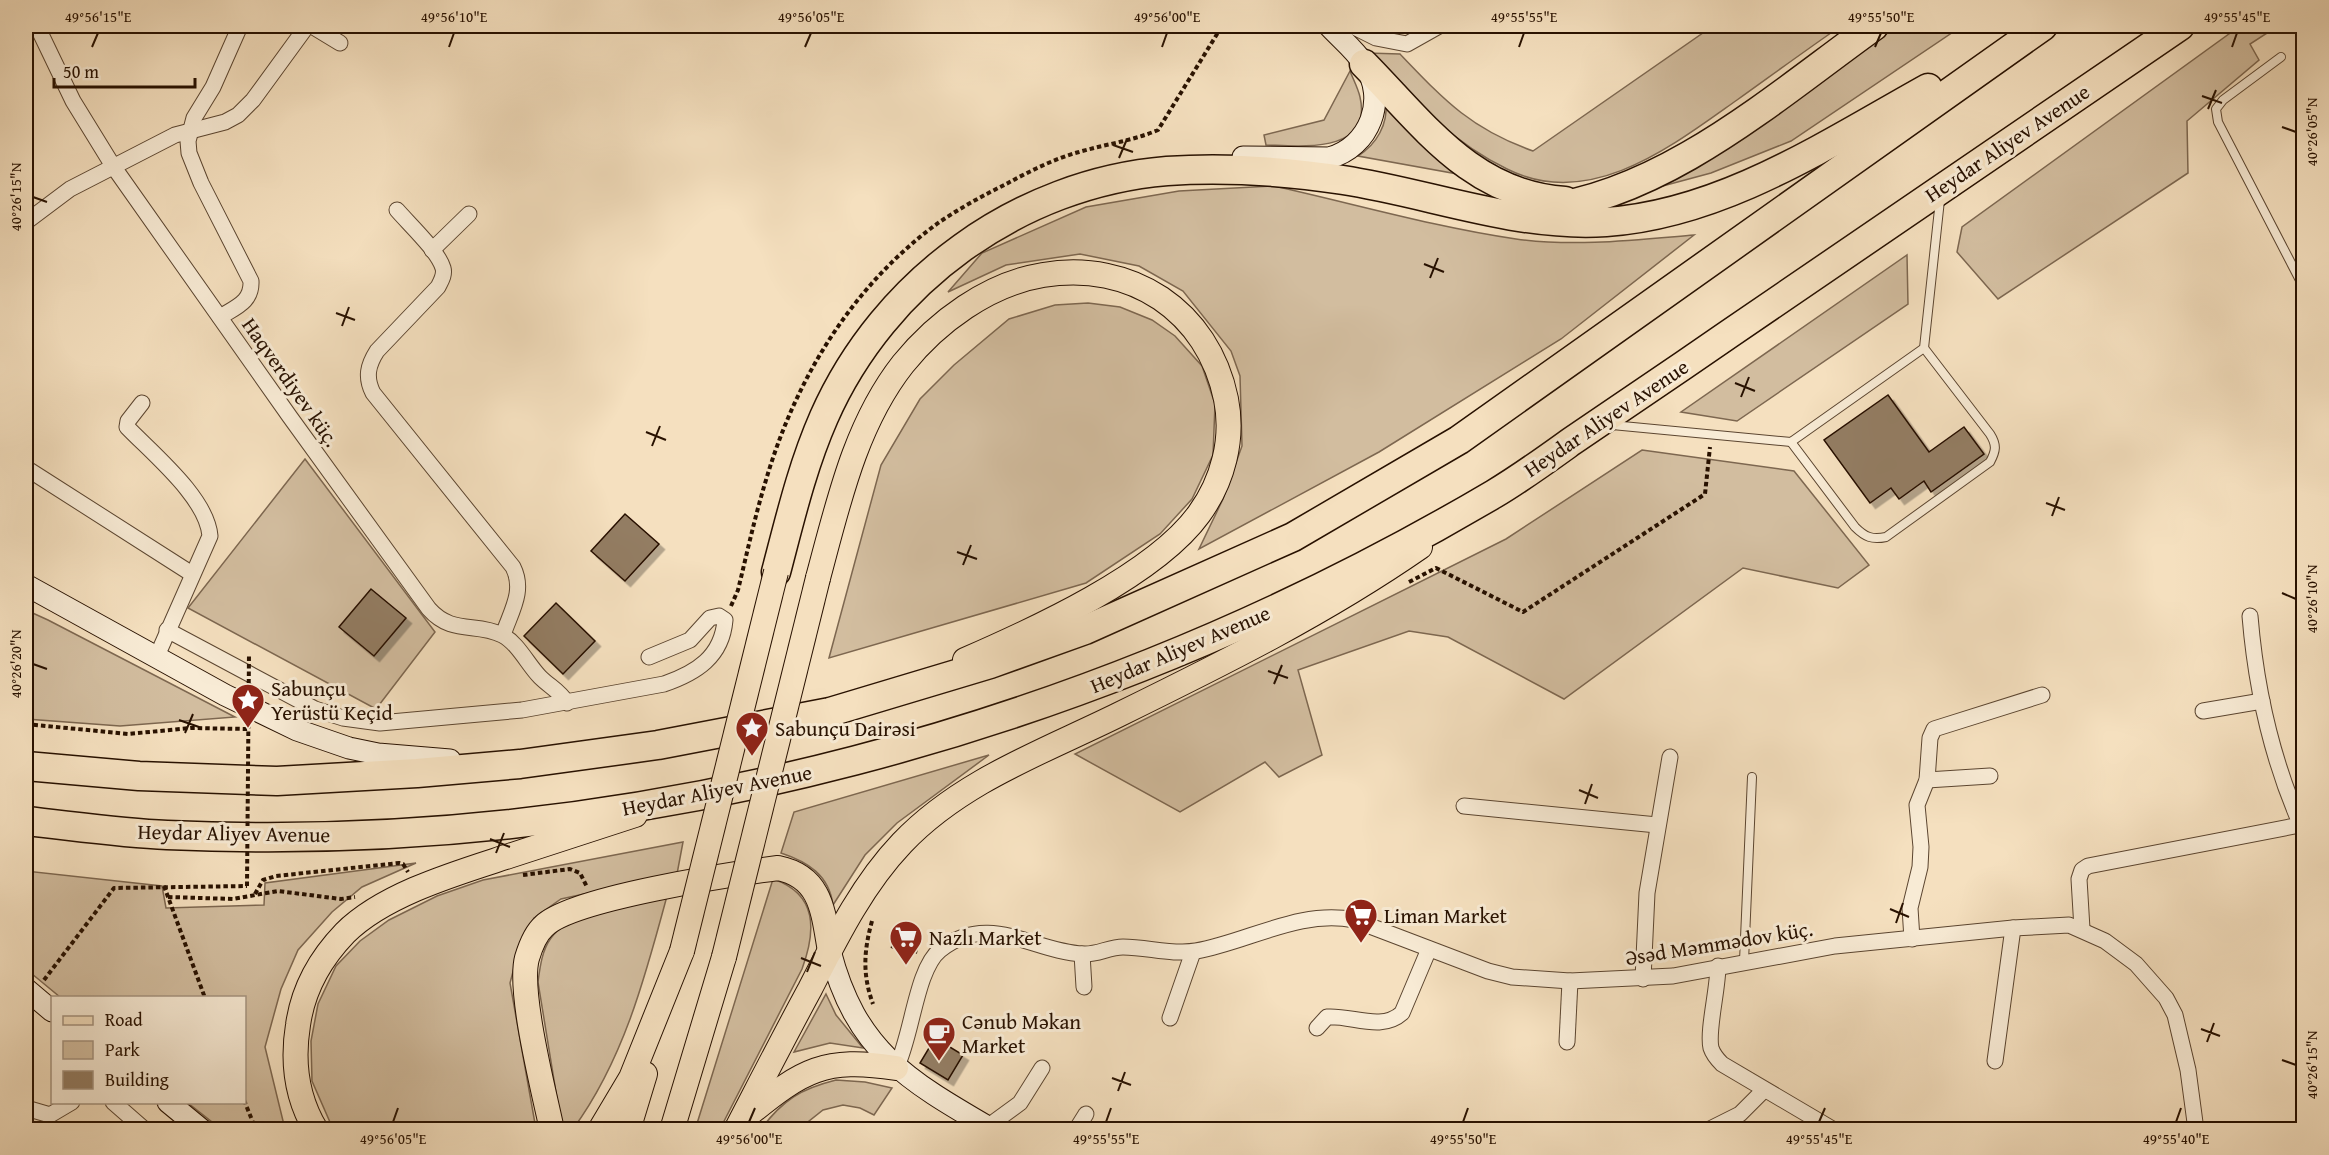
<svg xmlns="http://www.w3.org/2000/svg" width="2329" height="1155" viewBox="0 0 2329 1155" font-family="'Gentium Book Plus',serif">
  <defs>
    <filter id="shadow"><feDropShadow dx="5.5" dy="5.5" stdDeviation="0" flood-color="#0004"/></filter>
  </defs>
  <rect width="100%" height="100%" fill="#f5e0bf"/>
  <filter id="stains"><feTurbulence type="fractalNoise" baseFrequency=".00333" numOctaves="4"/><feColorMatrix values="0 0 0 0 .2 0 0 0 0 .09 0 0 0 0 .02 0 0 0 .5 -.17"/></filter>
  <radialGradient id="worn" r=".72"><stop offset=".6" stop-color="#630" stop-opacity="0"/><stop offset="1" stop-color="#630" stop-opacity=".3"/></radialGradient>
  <g fill="#d2bd9f" stroke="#7d6750" stroke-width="1.5">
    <path d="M 1713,26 L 1841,26 C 1806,50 1772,75 1737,100 C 1672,146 1590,211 1507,169 C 1451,142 1410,97 1368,53 L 1400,54 C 1445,101 1471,129 1533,151 Z"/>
    <polygon points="1897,26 1962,26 1791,141 1711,173 1659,187"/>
    <polygon points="2240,26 2278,26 2250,44 2259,60 2187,121 2188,173 1998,299 1957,252 1962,227"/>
    <path d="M 1350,71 C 1353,79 1358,88 1360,97 C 1373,154 1301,146 1266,145 L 1264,135 L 1324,120 Z"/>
    <path d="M 1386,102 L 1463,175 L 1358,156 C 1377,144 1388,124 1386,102 Z"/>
    <path d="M 1274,186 C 1355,204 1434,227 1516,239 C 1574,247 1635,240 1694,235 L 1561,339 L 1379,452 L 1199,549 L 1223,499 L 1242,446 L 1240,376 L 1231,351 L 1183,291 L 1139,266 L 1080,254 L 1006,265 L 948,292 L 982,253 L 1086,207 L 1179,191 Z"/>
    <polygon points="1907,255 1908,304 1737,421 1681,412"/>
    <polygon points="1088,303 1120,307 1152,320 1175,336 1202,366 1215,404 1213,455 1192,499 1160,534 1086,583 829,658 881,465 920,399 954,365 1009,319 1055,305"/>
    <polygon points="1642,450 1794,471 1869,565 1838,588 1743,568 1564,699 1448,637 1409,631 1298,670 1322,755 1279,777 1265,762 1180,812 1075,754 1506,539"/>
    <polygon points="305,459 435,632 376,709 188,608"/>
    <polygon points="26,610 48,620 235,717 120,726 26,719"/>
    <path d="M 989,755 L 897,823 L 865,855 L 833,905 C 829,875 808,862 781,853 L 794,812 Z"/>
    <polygon points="683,842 677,874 561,899 534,918 519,949 510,983 536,1129 333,1129 312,1081 311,1041 318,1004 336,966 360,941 389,920 437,896 483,880"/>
    <polygon points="416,863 362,887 332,912 298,950 281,989 265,1047 285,1129 221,1129 188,1103 244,1102 244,998 60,997 26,969 26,871 162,886 166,908 264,905 265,883"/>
    <path d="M 773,879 C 818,894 816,931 802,969 L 720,1129 L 695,1130 Z"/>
    <path d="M 667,896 C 645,978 623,1061 573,1129 L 562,1129 L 538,982 C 540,967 542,950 551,938 C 570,911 635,904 667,896 Z"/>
    <polygon points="826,994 836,1015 863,1048 830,1043 794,1052"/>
    <path d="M 836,1080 L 865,1082 L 892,1088 L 874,1115 L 860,1108 L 843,1105 L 823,1110 L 799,1129 L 761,1129 C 783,1100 800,1089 836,1080 Z"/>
  </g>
  <g fill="#937d63" stroke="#281100" stroke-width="1.5" filter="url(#shadow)">
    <polygon points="1888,395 1929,452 1964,427 1984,454 1931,492 1924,481 1899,499 1891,488 1870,503 1824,440"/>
    <polygon points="625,514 659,544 625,581 591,551"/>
    <polygon points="371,589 406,618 374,656 339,627"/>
    <polygon points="556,603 595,641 563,674 524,636"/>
    <polygon points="935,1038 963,1055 948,1080 920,1063"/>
  </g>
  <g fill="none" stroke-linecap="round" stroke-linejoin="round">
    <g stroke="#5b4530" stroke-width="10">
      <g id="lane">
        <polyline points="2281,57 2223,100 2216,109 2218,122 2304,288"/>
        <polyline points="1612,425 1791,442 1924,348 1940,200"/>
        <path d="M 1791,442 L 1855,527 C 1865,537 1872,540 1886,537 L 1990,462 C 1996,451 1997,445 1990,434 L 1924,348"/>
        <polyline points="1744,961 1752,777"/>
      </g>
    </g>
    <g stroke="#5b4530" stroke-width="17">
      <g id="street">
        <path d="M 37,26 L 73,101 L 113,166 L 290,417 L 429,609 C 452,635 476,622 502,635 C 518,643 528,665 540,677 C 550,687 560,691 567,703"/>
        <polyline points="312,26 340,43"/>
        <polyline points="1352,26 1376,38 1407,44 1439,26"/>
        <path d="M 397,210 C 410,225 438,251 443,268 C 445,275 441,281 438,287 L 377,351 C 368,365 365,377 373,393 L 513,567 C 525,591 511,611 503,635"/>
        <polyline points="26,222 70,189 175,135 225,122 238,115 253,100 307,26"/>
        <polyline points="432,250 469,214"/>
        <path d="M 220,317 C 236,307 252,302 251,281 L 201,183 L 189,153 L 188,141 L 194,118 L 213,87 L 240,26"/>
        <path d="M 142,403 L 128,421 L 127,427 C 153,454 207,498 210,536 L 157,656"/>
        <polyline points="26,468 192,574"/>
        <path d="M 2250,616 C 2256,689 2273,764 2304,832"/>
        <path d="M 167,630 L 315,709 L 343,718 L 380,723 L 522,710 L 664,684 C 696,673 722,657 725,620 L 719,616 L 710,618 L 690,640 L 649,657"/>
        <polyline points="2203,711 2262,701"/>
        <polyline points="1927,780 1990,776"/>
        <polyline points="1464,806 1657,825"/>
        <polyline points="2082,929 2079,879 2082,870 2088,866 2300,825"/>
        <polyline points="1912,939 1910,908 1920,867 1921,847 1917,805 1927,780 1930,738 1934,729 2042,695"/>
        <polyline points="1082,954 1084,987"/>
        <path d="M 1718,966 C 1718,989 1707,1031 1711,1048 C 1713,1054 1718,1060 1722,1064 L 1834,1130"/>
        <polyline points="1643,979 1647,893 1670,757"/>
        <polyline points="1170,1018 1193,952"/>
        <path d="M 1317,1028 L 1327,1017 C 1352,1015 1381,1032 1402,1013 L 1429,949"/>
        <polyline points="1567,1042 1570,981"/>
        <polyline points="1995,1061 2013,928"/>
        <path d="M 896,1068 C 912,1037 916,969 940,950 C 989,911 1033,952 1083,954 C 1097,955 1109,947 1123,947 C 1148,947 1171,955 1196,951 C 1248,942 1300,909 1354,920 L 1488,971 L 1512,977 L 1570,981 L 1673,976 L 1835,946 L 2013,928 L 2069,925 L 2105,941 L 2136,964 L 2166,998 L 2175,1015 L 2188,1070 L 2196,1130"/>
        <polyline points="113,1102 145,1130"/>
        <polyline points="26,1108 50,1115 72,1102"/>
        <polyline points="983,1130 1020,1103 1042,1068"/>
        <polyline points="1076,1130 1086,1114"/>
        <polyline points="1708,1130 1740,1114 1764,1090"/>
      </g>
    </g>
    <g stroke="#281100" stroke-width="23">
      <g id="secondary">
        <path d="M 1243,157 L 1329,158 C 1370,147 1388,99 1364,64 C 1355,50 1340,38 1329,26"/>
        <polyline points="26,585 225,695 297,730 349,748 378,754 450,760"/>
        <path d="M 830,951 C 856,1051 907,1080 993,1130"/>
        <polyline points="26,989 52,1011"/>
        <polyline points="168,1102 202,1130"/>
      </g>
    </g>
    <g stroke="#281100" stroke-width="26">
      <g id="primary">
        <path d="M 818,578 C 838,504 855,425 903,364 C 937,322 988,284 1043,275 C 1131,260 1208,311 1226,399 C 1234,439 1223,481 1199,514 C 1155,575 1034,630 965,660"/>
        <path d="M 749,1114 C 803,1070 824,1057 896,1068"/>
        <path d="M 316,1130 C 296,1097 292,1062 298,1025 C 303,989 320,959 345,933 C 384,894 457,873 509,856 C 551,842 593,829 635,815"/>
        <path d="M 552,1130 C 544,1092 518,991 527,958 C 530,948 536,933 544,926 C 572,898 733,874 778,868 C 822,877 823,912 830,951"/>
        <polyline points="600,1130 631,1078 682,951"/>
        <polyline points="628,1130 645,1074"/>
        <polyline points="672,1130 724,957"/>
        <path d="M 736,1130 C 761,1082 785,1035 810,989 C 836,938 862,885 902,843 C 961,781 1043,752 1118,715 C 1222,664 1325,613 1420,547"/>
      </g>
    </g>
    <g stroke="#281100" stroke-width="31">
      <g id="highway">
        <path d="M 1364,64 C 1424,125 1472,195 1565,201"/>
        <path d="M 1541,209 C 1665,195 1776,96 1874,26"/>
        <path d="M 776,572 C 790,519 802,467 824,417 C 884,281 1019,183 1167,171 C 1226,167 1284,171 1343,180 C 1429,193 1517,228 1606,222 C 1723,214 1827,144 1928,88"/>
        <polyline points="26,766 139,776 277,781 417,773 520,764 658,745 830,712 990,664 1085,630 1293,537 1459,440 2043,26"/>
        <path d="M 26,821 C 73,826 120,833 167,835 C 630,856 1096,729 1494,494 C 1521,478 1547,459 1572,441 C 1625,405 1677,370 1729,334 C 1879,231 2029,128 2180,26"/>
      </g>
    </g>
    <g stroke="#281100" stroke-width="4" stroke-dasharray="4.5 3" stroke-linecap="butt">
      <polyline points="1409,582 1436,568 1523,612 1705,494 1710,447"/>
      <path d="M 731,606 L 738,590 C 747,553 755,516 766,480 C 795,381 850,289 934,226 C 956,210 984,195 1008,183 C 1030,171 1056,158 1079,152 C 1106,144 1132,141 1158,130 L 1222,26"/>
      <polyline points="26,625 33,623"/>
      <polyline points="26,724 128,734 191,728 248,729"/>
      <polyline points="523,875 570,869 580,873 587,887"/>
      <polyline points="164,886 205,998"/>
      <polyline points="255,894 263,880 276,876 399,863 403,864 408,872"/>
      <polyline points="168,897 233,899 278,891 341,899 355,897"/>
      <path d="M 872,921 C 864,950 862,974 873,1004"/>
      <polyline points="891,946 918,952"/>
      <polyline points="44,980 114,888 247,886"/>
      <polyline points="244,1100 256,1130"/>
    </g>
    <use href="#lane" stroke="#f8ebd5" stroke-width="8"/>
    <use href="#street" stroke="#f8ebd5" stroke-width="15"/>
    <use href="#secondary" stroke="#f8ebd5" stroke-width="21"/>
    <use href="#primary" stroke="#f5e0bf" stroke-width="24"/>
    <use href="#highway" stroke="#f5e0bf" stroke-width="28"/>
    <g stroke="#281100" stroke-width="26" stroke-linecap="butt">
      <g id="primary-bridge">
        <polyline points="682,951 776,572"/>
        <polyline points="724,957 818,578"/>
      </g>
    </g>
    <polyline stroke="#281100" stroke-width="4" stroke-dasharray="4.5 3" stroke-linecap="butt" points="247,886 249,654"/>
    <use href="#primary-bridge" stroke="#f5e0bf" stroke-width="24"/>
  </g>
  <path fill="none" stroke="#281100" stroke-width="2" d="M 92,47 L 98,33M 449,47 L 454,33M 805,47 L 811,33M 1162,47 L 1167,33M 1519,47 L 1524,33M 1875,47 L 1881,33M 2232,47 L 2237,33M 2202,96 L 2222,103M 2208,109 L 2216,90M 2282,127 L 2296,132M 1113,145 L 1133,152M 1119,158 L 1127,139M 33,197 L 47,202M 1424,264 L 1444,272M 1430,278 L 1438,258M 336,313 L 355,320M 342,326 L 349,307M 1735,383 L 1755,391M 1741,397 L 1749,377M 646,432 L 666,440M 652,446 L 660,426M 2046,503 L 2065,510M 2052,516 L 2059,497M 957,552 L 977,559M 963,565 L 971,545M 2282,593 L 2296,599M 33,664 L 47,669M 1268,671 L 1288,678M 1274,684 L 1282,665M 179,720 L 199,727M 185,733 L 193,714M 1579,790 L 1598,798M 1585,804 L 1592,784M 490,839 L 510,847M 496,853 L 504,833M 1890,909 L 1909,917M 1896,923 L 1903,903M 801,958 L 821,966M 807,972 L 815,952M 2201,1029 L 2220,1036M 2207,1042 L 2214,1023M 2282,1060 L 2296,1065M 1112,1078 L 1131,1085M 1118,1091 L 1125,1072M 393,1122 L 398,1108M 749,1122 L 755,1108M 1106,1122 L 1111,1108M 1463,1122 L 1468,1108M 1819,1122 L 1825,1108M 2176,1122 L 2181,1108"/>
  <defs>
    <g id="sight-pin" transform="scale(1.725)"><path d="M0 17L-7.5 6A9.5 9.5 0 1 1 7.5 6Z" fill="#8f2418" stroke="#f8ebd5"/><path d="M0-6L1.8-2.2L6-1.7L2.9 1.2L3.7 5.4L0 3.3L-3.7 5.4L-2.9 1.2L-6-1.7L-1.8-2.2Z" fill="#fff"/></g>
    <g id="supermarket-pin" transform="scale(1.725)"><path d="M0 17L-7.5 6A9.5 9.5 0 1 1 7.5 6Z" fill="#8f2418" stroke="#f8ebd5"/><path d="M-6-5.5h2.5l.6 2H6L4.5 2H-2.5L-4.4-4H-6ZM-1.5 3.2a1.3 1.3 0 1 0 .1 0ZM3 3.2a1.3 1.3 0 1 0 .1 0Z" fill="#fff"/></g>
    <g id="cafe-pin" transform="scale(1.725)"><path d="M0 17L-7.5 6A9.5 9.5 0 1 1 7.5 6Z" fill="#8f2418" stroke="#f8ebd5"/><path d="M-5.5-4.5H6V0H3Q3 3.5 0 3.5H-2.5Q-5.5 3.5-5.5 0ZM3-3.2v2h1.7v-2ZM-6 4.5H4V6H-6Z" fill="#fff"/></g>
  </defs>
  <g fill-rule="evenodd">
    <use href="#sight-pin" x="248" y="700"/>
    <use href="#sight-pin" x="752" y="728"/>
    <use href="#supermarket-pin" x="1361" y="915"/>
    <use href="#supermarket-pin" x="906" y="937"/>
    <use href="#cafe-pin" x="939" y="1033"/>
  </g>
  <g text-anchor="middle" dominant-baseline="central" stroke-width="6" stroke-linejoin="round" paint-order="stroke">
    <g font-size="21" fill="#281100" stroke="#f8ebd5">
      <text transform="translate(2007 143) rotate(-34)">Heydar Aliyev Avenue</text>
      <text transform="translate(291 382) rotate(55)">Haqverdiyev küç.</text>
      <text transform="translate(1606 418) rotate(-34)">Heydar Aliyev Avenue</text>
      <text transform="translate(1180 649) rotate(-23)">Heydar Aliyev Avenue</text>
      <text transform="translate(717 790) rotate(-11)">Heydar Aliyev Avenue</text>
      <text transform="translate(234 833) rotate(1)">Heydar Aliyev Avenue</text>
      <text transform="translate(1719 943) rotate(-9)">Əsəd Məmmədov küç.</text>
    </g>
    <g font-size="21" fill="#281100" stroke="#f8ebd5" text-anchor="start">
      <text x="271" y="688">Sabunçu<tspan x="271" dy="24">Yerüstü Keçid</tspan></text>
      <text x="775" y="728">Sabunçu Dairəsi</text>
      <text x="1384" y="915">Liman Market</text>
      <text x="929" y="937">Nazlı Market</text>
      <text x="962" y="1021">Cənub Məkan<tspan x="962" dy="24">Market</tspan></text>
    </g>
  </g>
  <rect width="2329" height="1155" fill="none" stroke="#f5e0bf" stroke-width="66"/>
  <rect x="51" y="996" width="195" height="108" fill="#f8ebd5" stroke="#a59480" stroke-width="1.5"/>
  <rect x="63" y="1016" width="30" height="9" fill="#f5e0bf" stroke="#a59480" stroke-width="1.5"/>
  <text x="105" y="1026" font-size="18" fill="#281100">Road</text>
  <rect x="63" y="1041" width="30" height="18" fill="#d2bd9f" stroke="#a59480" stroke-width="1.5"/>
  <text x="105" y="1056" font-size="18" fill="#281100">Park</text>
  <rect x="63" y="1071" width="30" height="18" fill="#937d63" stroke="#a59480" stroke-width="1.5"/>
  <text x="105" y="1086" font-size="18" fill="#281100">Building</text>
  <path d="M54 78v9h141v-9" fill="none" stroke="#281100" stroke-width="3"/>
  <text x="63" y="78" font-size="18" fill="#281100" stroke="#f8ebd5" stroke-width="4.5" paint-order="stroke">50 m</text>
  <rect x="33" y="33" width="2263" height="1089" fill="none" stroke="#281100" stroke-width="2"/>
  <g font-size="15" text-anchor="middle" fill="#281100">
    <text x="98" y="22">49°56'15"E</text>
    <text x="454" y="22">49°56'10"E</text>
    <text x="811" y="22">49°56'05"E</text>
    <text x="1167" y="22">49°56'00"E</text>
    <text x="1524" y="22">49°55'55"E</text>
    <text x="1881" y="22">49°55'50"E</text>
    <text x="2237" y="22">49°55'45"E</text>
    <text transform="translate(2312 132) rotate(-90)" y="5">40°26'05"N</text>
    <text transform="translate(16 197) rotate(-90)" y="5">40°26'15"N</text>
    <text transform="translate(2312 599) rotate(-90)" y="5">40°26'10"N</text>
    <text transform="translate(16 664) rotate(-90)" y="5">40°26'20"N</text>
    <text transform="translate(2312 1065) rotate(-90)" y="5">40°26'15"N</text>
    <text x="393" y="1144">49°56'05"E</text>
    <text x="749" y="1144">49°56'00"E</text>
    <text x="1106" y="1144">49°55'55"E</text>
    <text x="1463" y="1144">49°55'50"E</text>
    <text x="1819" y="1144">49°55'45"E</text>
    <text x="2176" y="1144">49°55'40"E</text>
  </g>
  <rect width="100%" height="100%" filter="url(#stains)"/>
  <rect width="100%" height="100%" fill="url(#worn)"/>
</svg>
